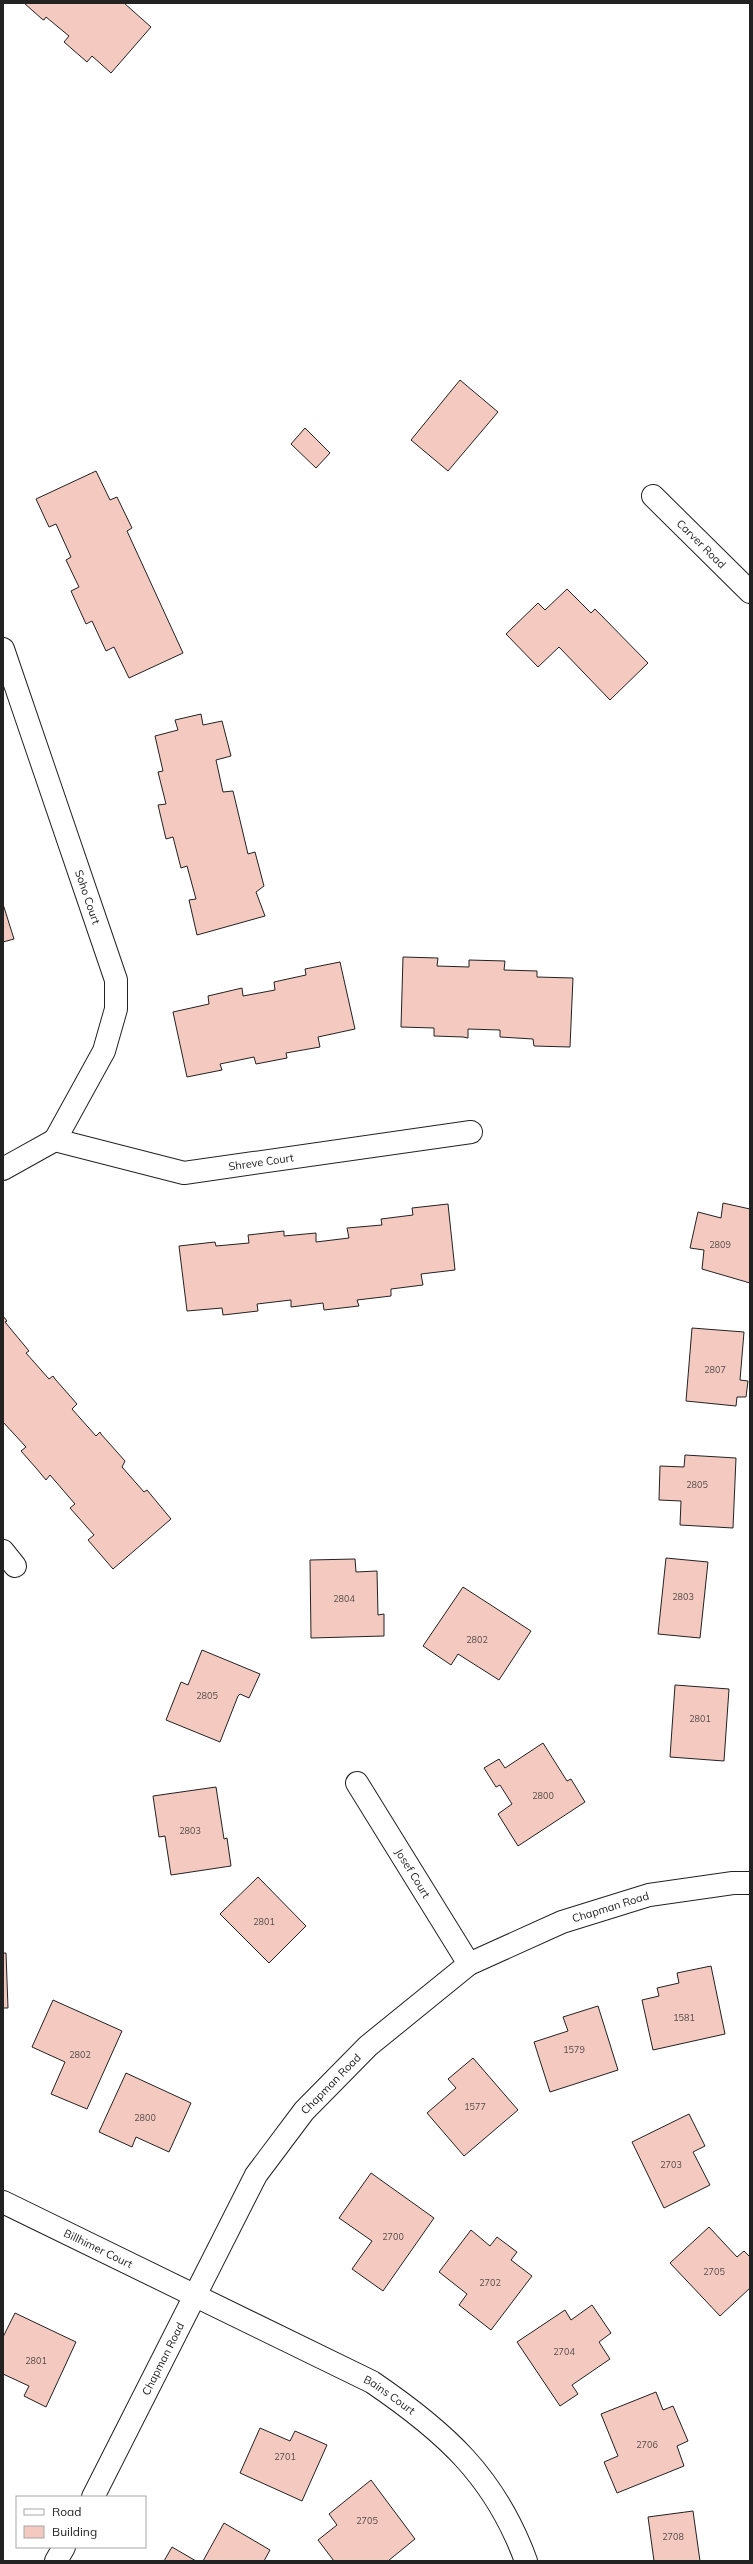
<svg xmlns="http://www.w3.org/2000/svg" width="753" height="2564" viewBox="0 0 753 2564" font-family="Mulish,sans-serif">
  <rect width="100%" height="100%" fill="#fff"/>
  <g fill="#f3c9c0" stroke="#222">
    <polygon points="24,3 124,3 151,27 111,73 92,56 87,62 64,42 69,36 46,17 44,20 42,19"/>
    <polygon points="460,380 498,412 448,471 411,440"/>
    <polygon points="305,428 330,453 316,468 291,444"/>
    <polygon points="96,471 110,500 117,497 132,528 127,531 183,653 129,678 114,647 106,651 92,621 86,624 71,591 79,587 66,560 71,557 56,524 49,527 36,499"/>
    <polygon points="567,589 591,613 595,609 648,663 610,700 559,647 538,667 506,634 538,603 545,610"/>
    <polygon points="201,714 203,725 222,721 231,756 216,760 223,792 233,791 248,854 255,852 264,886 256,892 265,916 197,935 189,900 196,899 187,866 181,868 173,837 166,839 158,805 166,804 158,772 163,771 155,736 178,730 175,720"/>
    <polygon points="3,904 14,939 3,942"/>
    <polygon points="403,957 438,958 437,966 469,967 469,960 505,961 504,970 537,971 537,977 573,978 570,1047 534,1046 533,1039 500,1037 500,1030 468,1029 468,1038 463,1037 434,1036 434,1028 401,1027"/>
    <polygon points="340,962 355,1029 318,1037 320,1047 286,1053 287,1058 256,1064 254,1057 220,1064 222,1070 187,1077 173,1012 209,1004 208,996 242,988 243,996 275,990 274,982 306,975 305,969"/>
    <polygon points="723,1203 750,1209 750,1283 702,1269 704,1250 690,1248 698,1212 721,1218"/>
    <polygon points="448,1204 455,1270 421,1274 423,1285 391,1289 391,1296 357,1300 359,1306 324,1310 323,1303 291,1307 291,1300 257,1304 258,1311 223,1315 222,1308 187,1311 179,1246 215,1242 216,1246 249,1243 248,1235 284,1231 284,1236 316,1233 316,1242 349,1238 347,1228 382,1225 381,1219 413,1215 412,1208"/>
    <polygon points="3,1316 7,1321 5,1322 29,1351 26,1353 49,1379 53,1376 55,1379 77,1404 72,1409 96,1436 100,1432 101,1434 125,1461 122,1467 144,1492 147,1490 171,1519 113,1569 88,1540 94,1535 70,1508 75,1504 50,1475 46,1480 36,1468 21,1451 26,1447 3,1422"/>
    <polygon points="692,1328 744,1332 740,1380 748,1381 746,1397 737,1397 736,1406 686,1401"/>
    <polygon points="685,1455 736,1458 733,1528 680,1525 681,1501 659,1500 660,1466 684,1467"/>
    <polygon points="666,1558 708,1562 700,1638 658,1634"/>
    <polygon points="355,1559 356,1572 377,1571 378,1615 384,1614 384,1636 311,1638 310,1560"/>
    <polygon points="463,1587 531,1631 499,1680 458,1654 451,1665 423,1646"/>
    <polygon points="202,1650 260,1674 249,1698 240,1694 238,1696 220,1742 166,1720 181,1682 188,1685"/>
    <polygon points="675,1685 729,1689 724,1761 670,1757"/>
    <polygon points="543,1743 567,1781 571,1779 585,1802 518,1846 498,1814 512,1804 500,1785 496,1787 484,1768 499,1759 505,1768"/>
    <polygon points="216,1787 224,1839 227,1838 231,1866 171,1875 165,1836 159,1837 153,1796"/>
    <polygon points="258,1877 306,1926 269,1963 220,1914"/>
    <polygon points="3,1953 6,1953 8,2008 3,2008"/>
    <polygon points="711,1966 725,2034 653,2050 642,2000 659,1996 657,1988 679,1983 677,1973"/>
    <polygon points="53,2000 122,2031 87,2109 51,2094 65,2062 32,2047"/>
    <polygon points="598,2006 618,2070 550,2092 534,2042 568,2031 563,2017"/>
    <polygon points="473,2058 518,2110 464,2156 427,2113 456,2088 448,2079"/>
    <polygon points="126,2073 191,2103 169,2152 136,2137 132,2147 99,2132"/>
    <polygon points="689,2114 705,2146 693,2152 710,2185 664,2208 632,2142"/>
    <polygon points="371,2173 434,2218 383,2291 352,2269 372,2241 339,2218"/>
    <polygon points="709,2227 737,2257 744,2251 750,2257 750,2288 720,2316 670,2263"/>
    <polygon points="471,2230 490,2246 497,2237 517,2252 511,2260 532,2276 491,2330 459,2305 467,2294 439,2272"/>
    <polygon points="592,2305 611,2333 599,2342 610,2359 572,2385 578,2394 560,2406 517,2342 565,2310 571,2320"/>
    <polygon points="15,2313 76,2342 46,2407 24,2396 29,2386 3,2374 3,2337"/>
    <polygon points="656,2392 663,2410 673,2406 688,2441 677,2446 684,2466 617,2493 604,2462 618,2456 601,2414"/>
    <polygon points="260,2428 290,2441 295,2431 327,2445 302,2501 240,2473"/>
    <polygon points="371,2480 415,2539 388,2561 334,2561 318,2540 337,2525 329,2514"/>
    <polygon points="693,2511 700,2561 654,2561 648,2517"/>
    <polygon points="224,2523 270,2550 264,2561 203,2561"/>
    <polygon points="172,2547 196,2561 164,2561"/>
  </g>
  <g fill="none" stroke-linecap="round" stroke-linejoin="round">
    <g stroke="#222" stroke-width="24">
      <g id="street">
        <path id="s1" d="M 653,496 L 750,592"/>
        <path id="s2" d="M 3,649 L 116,980 L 116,1009 L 104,1051 L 55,1140"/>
        <path id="s3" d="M 55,1140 L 184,1173 L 471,1132"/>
        <polyline points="3,1169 55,1140"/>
        <polyline points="3,1551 15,1566"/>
        <path id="s4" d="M 357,1783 L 469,1964"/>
        <path id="s5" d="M 3,2202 L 372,2382 C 444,2431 495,2476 526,2561"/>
        <path id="s6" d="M 93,2497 L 256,2175 L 304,2111 L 368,2046 L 469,1964 L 562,1922 L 649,1895 L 733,1883 L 750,1883"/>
        <polyline points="56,2561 64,2547"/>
      </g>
    </g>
    <use href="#street" stroke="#fff" stroke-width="22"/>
  </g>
  <g text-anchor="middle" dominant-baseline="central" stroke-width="3" stroke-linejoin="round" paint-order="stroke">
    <g font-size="9" fill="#564c4a">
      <text x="720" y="1244">2809</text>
      <text x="715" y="1369">2807</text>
      <text x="697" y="1484">2805</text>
      <text x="683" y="1596">2803</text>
      <text x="344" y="1598">2804</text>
      <text x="477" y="1639">2802</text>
      <text x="207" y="1695">2805</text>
      <text x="700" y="1718">2801</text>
      <text x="543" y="1795">2800</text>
      <text x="190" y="1830">2803</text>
      <text x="264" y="1921">2801</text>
      <text x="684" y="2017">1581</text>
      <text x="574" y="2049">1579</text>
      <text x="80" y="2054">2802</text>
      <text x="475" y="2106">1577</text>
      <text x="145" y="2117">2800</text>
      <text x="671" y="2164">2703</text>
      <text x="393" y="2236">2700</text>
      <text x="714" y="2271">2705</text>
      <text x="490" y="2282">2702</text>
      <text x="564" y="2351">2704</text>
      <text x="36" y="2360">2801</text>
      <text x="647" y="2444">2706</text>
      <text x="285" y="2456">2701</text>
      <text x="367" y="2520">2705</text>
      <text x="673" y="2536">2708</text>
    </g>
    <g font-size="11" fill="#222" stroke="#fff">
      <text stroke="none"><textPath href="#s1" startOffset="68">Carver Road</textPath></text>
      <text stroke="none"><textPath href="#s2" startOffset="262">Soho Court</textPath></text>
      <text stroke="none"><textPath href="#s3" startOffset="211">Shreve Court</textPath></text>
      <text stroke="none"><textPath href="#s4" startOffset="106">Josef Court</textPath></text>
      <text stroke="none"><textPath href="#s6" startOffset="815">Chapman Road</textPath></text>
      <text stroke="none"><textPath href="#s6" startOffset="479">Chapman Road</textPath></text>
      <text stroke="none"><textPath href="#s5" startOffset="106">Billhimer Court</textPath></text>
      <text stroke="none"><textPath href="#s6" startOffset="155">Chapman Road</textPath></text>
      <text stroke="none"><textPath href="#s5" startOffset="432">Bains Court</textPath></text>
    </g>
  </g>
  <rect width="753" height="2564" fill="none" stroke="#222222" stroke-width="8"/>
  <rect x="16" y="2496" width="130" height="52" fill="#ffffff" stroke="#a7a7a7"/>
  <rect x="24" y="2509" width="20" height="6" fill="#ffffff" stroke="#a7a7a7"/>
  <text x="52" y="2516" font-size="12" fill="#222222">Road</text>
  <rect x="24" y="2526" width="20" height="12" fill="#f3c9c0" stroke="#a7a7a7"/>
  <text x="52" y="2536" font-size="12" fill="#222222">Building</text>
</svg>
